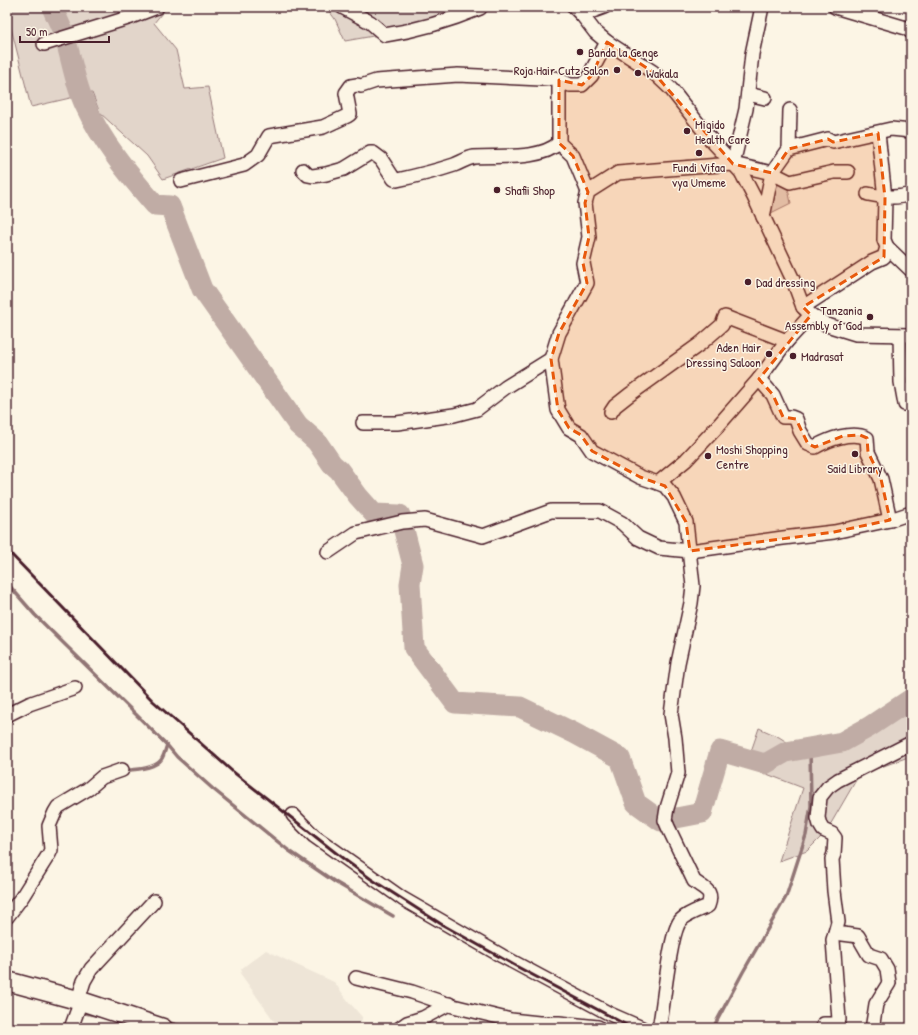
<svg xmlns="http://www.w3.org/2000/svg" width="918" height="1035" viewBox="0 0 918 1035" font-family="'Patrick Hand',sans-serif">
  <rect width="100%" height="100%" fill="#fcf5e5"/>
  <filter id="ink" filterUnits="userSpaceOnUse"><feTurbulence type="fractalNoise" baseFrequency=".025" numOctaves="2"/><feDisplacementMap in="SourceGraphic" scale="8" xChannelSelector="R" yChannelSelector="G"/><feConvolveMatrix kernelMatrix="1 2 1 2 8 2 1 2 1" color-interpolation-filters="sRGB"/></filter>
  <g filter="url(#ink)">
    <polygon fill="#eee5d7" points="266,950 288,961 334,982 349,1002 362,1017 361,1028 279,1028 240,973 242,972 241,969"/>
    <g fill="#e2d5ca" stroke="#967a7a">
      <polygon points="7,7 165,7 166,8 154,23 176,50 185,89 208,87 223,158 163,179 147,156 100,113 92,93 31,107 7,12"/>
      <polygon points="326,7 458,7 459,12 402,31 345,41 335,19"/>
      <polygon points="788,182 789,189 788,189 791,203 765,216 770,186"/>
      <polygon points="911,705 911,756 859,775 826,832 807,851 779,861 803,788 746,766 759,728 779,737 804,753 857,733"/>
    </g>
    <g fill="none" stroke-linecap="round" stroke-linejoin="round">
      <g stroke="#917474" stroke-width="3.5">
        <polyline points="7,583 35,615 167,745 177,757 213,789 288,850 335,882 393,916"/>
        <path d="M 124,771 C 135,769 154,769 161,760 C 164,756 165,750 167,745"/>
        <polyline points="80,1012 100,1016"/>
        <polyline points="167,1022 187,1028"/>
        <polyline points="713,1028 743,972 786,897 806,835 811,806 810,748 809,747"/>
      </g>
      <path stroke="#c0aca5" stroke-width="21" d="M 52,7 C 56,17 62,27 65,38 C 72,60 75,84 85,105 C 102,142 128,174 155,205 L 170,206 L 202,289 L 298,425 L 317,442 L 332,464 L 339,470 L 358,496 L 374,514 L 400,515 L 413,565 L 410,584 L 414,648 L 455,703 L 520,707 L 574,733 L 620,758 L 636,803 L 661,821 L 702,813 L 720,751 L 765,764 L 786,752 L 842,742 L 869,727 L 911,699"/>
      <g stroke="#4a1f2b" stroke-width="16">
        <g id="street">
          <path d="M 342,7 L 370,22 L 385,35 C 418,30 449,21 480,8"/>
          <polyline points="574,7 582,15 595,32 607,42 653,72 671,89 711,140 741,172 754,197 793,280 803,307 811,315 827,325 856,334 911,335"/>
          <polyline points="835,7 906,28 911,32"/>
          <polyline points="582,15 604,7"/>
          <polyline points="44,44 131,17 157,7"/>
          <polyline points="559,80 559,143 573,156 588,192"/>
          <polyline points="748,94 765,98"/>
          <polyline points="789,149 828,139 833,142 891,129 911,131"/>
          <polyline points="733,164 746,109 752,54 762,7"/>
          <path d="M 303,170 L 308,175 L 313,176 L 326,174 L 344,169 L 370,153 L 373,153 L 381,159 L 394,179 L 397,180 C 416,176 436,171 454,165 C 460,163 467,158 474,157 C 499,155 539,161 559,143"/>
          <polyline points="181,181 244,165 258,155 269,136 323,127 347,116 350,114 346,93 351,86 357,85 361,86 376,81 458,75 541,79 555,78 570,85 582,85 592,75 592,70 607,42"/>
          <path d="M 868,194 C 883,197 896,199 911,194"/>
          <polyline points="763,217 772,173 789,149 790,110"/>
          <polyline points="887,247 911,270"/>
          <polyline points="803,307 872,262 884,257 887,247 884,240 885,198 878,133"/>
          <polyline points="811,315 787,341 759,379 717,427 686,460 658,483 640,477 592,451 581,435 569,428 558,410 551,359 559,333 587,283 583,263 589,237 585,203 588,192 618,173 655,170 733,164 772,173 790,182 834,172 848,172"/>
          <polyline points="900,336 901,382 905,404 911,405"/>
          <path d="M 759,379 L 773,395 L 783,417 L 791,417 L 796,419 L 800,431 L 808,444 L 815,447 C 829,439 851,431 867,438 L 868,452 L 881,479 L 890,520"/>
          <polyline points="611,412 615,406 629,395 700,344 722,325 725,317 787,341"/>
          <polyline points="363,423 397,423 454,415 477,409 506,387 551,359"/>
          <path d="M 658,483 L 665,486 L 674,497 L 686,522 L 693,586 L 691,603 L 678,663 L 671,714 L 675,738 L 678,773 L 667,808 L 665,820 L 668,827 L 694,881 C 704,889 714,890 708,906 C 699,910 688,913 681,920 C 669,932 664,1007 659,1028"/>
          <polyline points="328,552 356,533 402,522 425,520 483,536 551,511 600,511 622,523 638,538 659,548 690,551 783,538 834,532 890,520 911,513"/>
          <polyline points="7,715 29,704 75,688"/>
          <polyline points="293,815 314,836 403,899 502,956 610,1014 642,1028"/>
          <polyline points="7,917 22,897 49,854 51,850 49,826 55,812 58,807 88,789 102,777 122,770"/>
          <polyline points="835,933 858,936 869,955 881,959 887,969 889,983 876,1004 873,1023 876,1028"/>
          <polyline points="356,978 412,992 453,1006 511,1020 539,1023 559,1023 598,1027"/>
          <polyline points="78,1000 84,981 91,969 154,901"/>
          <polyline points="71,1028 81,1001"/>
          <polyline points="400,1028 407,1023 423,1018 449,1004"/>
          <polyline points="822,1028 824,1024 836,1024 839,1020 833,940 838,922 834,891 832,859 834,854 835,838 832,834 823,830 820,825 818,818 820,797 828,787 838,780 911,743"/>
        </g>
      </g>
      <g stroke="#4a1f2b" stroke-width="21">
        <polyline id="secondary" points="7,981 81,1001 163,1028"/>
      </g>
      <use href="#street" stroke="#fcf5e5" stroke-width="13"/>
      <use href="#secondary" stroke="#fcf5e5" stroke-width="18"/>
      <polyline stroke="#4a1f2b" stroke-width="3" points="7,550 153,701 232,771 345,860 371,879 441,924 514,965 632,1028"/>
    </g>
  </g>
  <path fill="#e8590c" fill-opacity="0.2" stroke="#e8590c" stroke-width="3" stroke-dasharray="8 5" stroke-linejoin="round" d="M 607,42 L 653,72 L 733,164 L 772,173 L 789,149 L 828,139 L 833,142 L 878,133 L 885,198 L 884,257 L 803,307 L 811,315 L 759,379 L 773,395 L 783,417 L 796,419 L 808,444 L 815,447 L 843,436 L 860,435 L 867,438 L 868,452 L 881,479 L 890,520 L 834,532 L 690,551 L 686,522 L 665,486 L 640,477 L 592,451 L 581,435 L 569,428 L 558,410 L 551,359 L 559,333 L 587,283 L 583,263 L 589,237 L 585,203 L 588,192 L 573,156 L 559,143 L 559,80 L 582,85 L 592,75 Z"/>
  <g fill="#4a1f2b" stroke="#fcf5e5" stroke-width="1.5">
    <circle cx="580" cy="52" r="4"/>
    <circle cx="617" cy="70" r="4"/>
    <circle cx="638" cy="73" r="4"/>
    <circle cx="687" cy="131" r="4"/>
    <circle cx="699" cy="153" r="4"/>
    <circle cx="497" cy="190" r="4"/>
    <circle cx="748" cy="282" r="4"/>
    <circle cx="870" cy="317" r="4"/>
    <circle cx="769" cy="354" r="4"/>
    <circle cx="793" cy="356" r="4"/>
    <circle cx="855" cy="454" r="4"/>
    <circle cx="708" cy="456" r="4"/>
  </g>
  <g text-anchor="middle" dominant-baseline="central" stroke-width="3" stroke-linejoin="round" paint-order="stroke">
    <g font-size="13" fill="#4a1f2b" stroke="#fcf5e5" text-anchor="start">
      <text x="588" y="52">Banda la Genge</text>
      <text x="609" y="70" text-anchor="end">Roja Hair Cutz Salon</text>
      <text x="646" y="73">Wakala</text>
      <text x="695" y="124">Migido<tspan x="695" dy="15">Health Care</tspan></text>
      <text x="699" y="167" text-anchor="middle">Fundi Vifaa<tspan x="699" dy="15">vya Umeme</tspan></text>
      <text x="505" y="190">Shafii Shop</text>
      <text x="756" y="282">Dad dressing</text>
      <text x="862" y="310" text-anchor="end">Tanzania<tspan x="862" dy="15">Assembly of God</tspan></text>
      <text x="761" y="347" text-anchor="end">Aden Hair<tspan x="761" dy="15">Dressing Saloon</tspan></text>
      <text x="801" y="356">Madrasat</text>
      <text x="716" y="449">Moshi Shopping<tspan x="716" dy="15">Centre</tspan></text>
      <text x="855" y="468" text-anchor="middle">Said Library</text>
    </g>
  </g>
  <rect width="918" height="1035" fill="none" stroke="#fcf5e5" stroke-width="24"/>
  <rect x="12" y="12" width="894" height="1011" fill="none" stroke="#4a1f2b" stroke-width="1.5" filter="url(#ink)"/>
  <path d="M20 36v6h89v-6" fill="none" stroke="#4a1f2b" stroke-width="2"/>
  <text x="26" y="36" font-size="12" fill="#4a1f2b" stroke="#fcf5e5" stroke-width="3" paint-order="stroke">50 m</text>
</svg>
